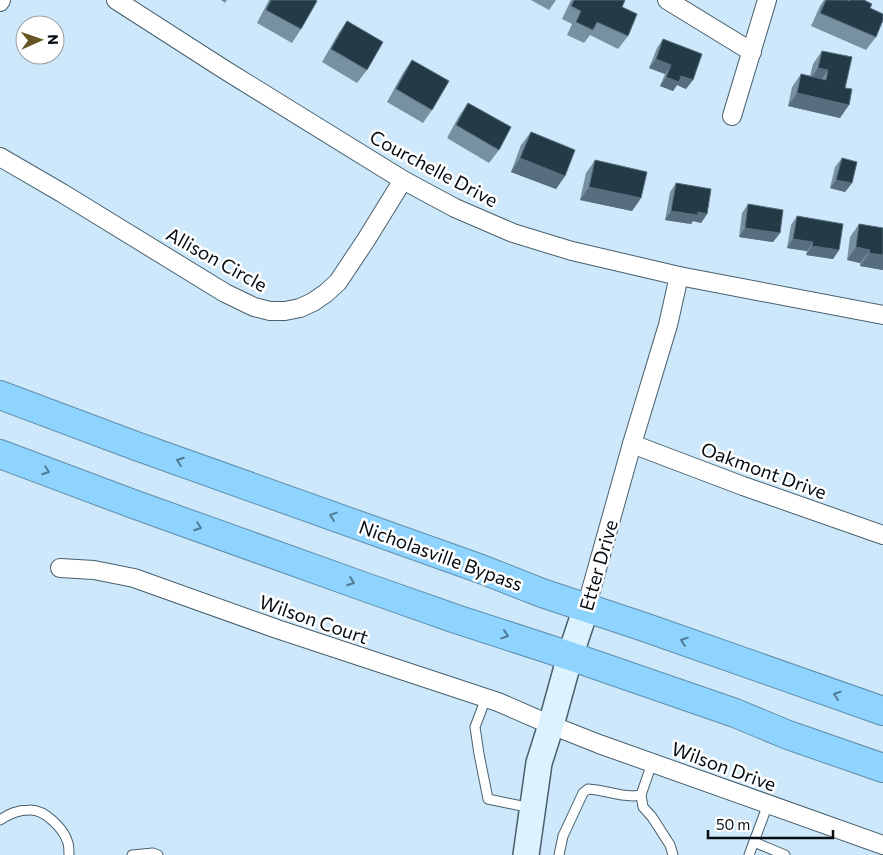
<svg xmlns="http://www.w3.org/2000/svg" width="883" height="855" viewBox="0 0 883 855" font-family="Commissioner,sans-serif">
  <rect width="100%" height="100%" fill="#cde8fa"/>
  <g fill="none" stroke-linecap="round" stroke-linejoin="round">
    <g stroke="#48606e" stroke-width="11">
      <g id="lane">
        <polyline points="486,698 475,727 479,754 488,799 531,808"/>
        <polyline points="652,763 641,795 643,807 652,817 670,845 673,855"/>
        <path d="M 0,820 C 9,814 17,810 29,810 C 45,809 64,829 68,843 C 69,847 69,851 69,855"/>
        <polyline points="754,842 785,855"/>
        <polyline points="132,855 153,853 158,855"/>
        <polyline points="559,855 563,836 583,793 588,789 597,790 622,795 633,796 641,795"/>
        <polyline points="749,855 768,804"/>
      </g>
    </g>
    <g stroke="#48606e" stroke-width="20">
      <g id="street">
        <polyline points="116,0 225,70 403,180 455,208 513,233 572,251 679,276 883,315"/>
        <polyline points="667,0 752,52"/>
        <polyline points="0,2 1,0"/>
        <polyline points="732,116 767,0"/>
        <polyline points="0,157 62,193 225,293 254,307 270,311 285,311 300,308 313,302 326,293 338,282 366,240 403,180"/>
        <polyline points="632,444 743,486 883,535"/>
        <polyline points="60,568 94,570 134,578 277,629 498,702 551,725 599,744 883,845"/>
        <polyline points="586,608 632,444 668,325 679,276"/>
      </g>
    </g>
    <g stroke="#48606e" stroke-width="28">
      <polyline id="secondary" points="526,855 539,763 551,725 570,656 586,608"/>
    </g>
    <g stroke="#5f8eac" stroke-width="30">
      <g id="highway">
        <polyline points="0,395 136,446 481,569 542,593 644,627 883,711"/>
        <polyline points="0,454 136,505 365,587 456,619 570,656 735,713 788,735 883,768"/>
      </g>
    </g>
    <use href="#lane" stroke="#fff" stroke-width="9"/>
    <use href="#street" stroke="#fff" stroke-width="18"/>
    <use href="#secondary" stroke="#ddf2ff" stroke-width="25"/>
    <use href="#highway" stroke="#8fd4fe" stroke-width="28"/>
  </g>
  <g fill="#7891a0">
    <polygon points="221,0 227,0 225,3"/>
    <polygon points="269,0 316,0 301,29 292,43 257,23"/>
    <polygon points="531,0 556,0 549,10"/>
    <polygon points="571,0 625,0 622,7 628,36 618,49 590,35 584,43 567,35 572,24 562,19"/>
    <polygon points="824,0 864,0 870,8 876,37 866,50 811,26 820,6"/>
    <polygon points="347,21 367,70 357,83 322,62 338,34"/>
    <polygon points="663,39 686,89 677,85 673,91 660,86 665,74 649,68 657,48"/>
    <polygon points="822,51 845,88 840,118 788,106 792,87 801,74 810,76 813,64"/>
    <polygon points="412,60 432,110 423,123 387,102 403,73"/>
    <polygon points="468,103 499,150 489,163 447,138 459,116"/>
    <polygon points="531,132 565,176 556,189 511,172 521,145"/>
    <polygon points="842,158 852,183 845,192 830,188 835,167"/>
    <polygon points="595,160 641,198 632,211 580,200 586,173"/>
    <polygon points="676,183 707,214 701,223 693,221 691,224 665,220 670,192"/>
    <polygon points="748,204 780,233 773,242 739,237 742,213"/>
    <polygon points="797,216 839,250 833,259 806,255 807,251 787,248 791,225"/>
    <polygon points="859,224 883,228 883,270 860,266 860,263 847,260 850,237"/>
  </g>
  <g fill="#566e7d">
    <polygon points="656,59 671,65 665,74 649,68"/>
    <polygon points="818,68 828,70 819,83 809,81"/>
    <polygon points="681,76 693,80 686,89 677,85 673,91 660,86 666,77"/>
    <polygon points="797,93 849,105 840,118 788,106"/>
    <polygon points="520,158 565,176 556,189 511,172"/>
    <polygon points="836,180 852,183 845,192 830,188"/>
    <polygon points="589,187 641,198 632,211 580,200"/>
    <polygon points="671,211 698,212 707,214 701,223 693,221 691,224 665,220"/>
    <polygon points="745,228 780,233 773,242 739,237"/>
    <polygon points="793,239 813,242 807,251 787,248"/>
    <polygon points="812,246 839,250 833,259 806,255"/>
    <polygon points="856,247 870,250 860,263 847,260"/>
    <polygon points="869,253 883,255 883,270 860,266"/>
  </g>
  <g fill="#233a47" stroke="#566e7d">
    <polygon points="271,0 316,0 317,1 301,29 266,10"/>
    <polygon points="574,0 625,0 622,7 637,14 628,36 597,22 593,30 576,22 581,11 571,6"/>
    <polygon points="826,0 847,0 849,1 850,0 864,0 872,4 870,8 883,14 883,20 876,37 820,13"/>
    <polygon points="347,21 383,42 367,70 331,49"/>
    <polygon points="663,39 702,54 693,80 681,76 679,82 666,77 671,65 656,59"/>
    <polygon points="822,51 852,57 845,88 852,89 849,105 797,93 801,74 826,80 828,70 818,68"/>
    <polygon points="412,60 449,81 432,110 396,89"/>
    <polygon points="468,103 511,127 499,150 456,125"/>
    <polygon points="531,132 575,150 565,176 520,158"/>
    <polygon points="842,158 857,162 852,183 836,180"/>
    <polygon points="595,160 647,172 641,198 589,187"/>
    <polygon points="676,183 711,189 707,214 698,212 697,215 671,211"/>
    <polygon points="748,204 783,210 780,233 745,228"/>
    <polygon points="797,216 843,224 839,250 812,246 813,242 793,239"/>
    <polygon points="859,224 883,228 883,255 869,253 870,250 856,247"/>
  </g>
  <defs><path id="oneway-chevron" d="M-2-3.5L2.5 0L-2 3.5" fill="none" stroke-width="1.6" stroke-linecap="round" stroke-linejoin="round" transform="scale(1.25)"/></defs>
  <g stroke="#517a94">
    <use href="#oneway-chevron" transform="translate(180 461) rotate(-160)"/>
    <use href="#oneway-chevron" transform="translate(46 471) rotate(20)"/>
    <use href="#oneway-chevron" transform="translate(333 516) rotate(-161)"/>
    <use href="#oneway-chevron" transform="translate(198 527) rotate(20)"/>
    <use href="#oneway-chevron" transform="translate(351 582) rotate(20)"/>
    <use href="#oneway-chevron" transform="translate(505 635) rotate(18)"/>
    <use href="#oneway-chevron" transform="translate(684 641) rotate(-161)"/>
    <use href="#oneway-chevron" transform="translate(837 695) rotate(-161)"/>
  </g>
  <g text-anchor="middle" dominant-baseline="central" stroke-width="5" stroke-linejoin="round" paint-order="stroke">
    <g font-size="19" fill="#050d13" stroke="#fff">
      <text transform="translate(434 168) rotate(28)">Courchelle Drive</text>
      <text transform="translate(217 259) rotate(29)">Allison Circle</text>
      <text transform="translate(764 470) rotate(20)">Oakmont Drive</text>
      <text transform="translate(441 555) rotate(20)">Nicholasville Bypass</text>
      <text transform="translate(598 565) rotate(-74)">Etter Drive</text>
      <text transform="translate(314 619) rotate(19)">Wilson Court</text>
      <text transform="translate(724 766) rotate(20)">Wilson Drive</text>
    </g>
  </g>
  <g transform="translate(40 40) rotate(88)"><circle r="24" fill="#ffffff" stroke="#9b9ea1"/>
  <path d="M0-4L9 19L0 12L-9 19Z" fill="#665422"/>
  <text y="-8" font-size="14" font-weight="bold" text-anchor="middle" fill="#050d13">N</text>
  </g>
  <path d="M708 830v8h125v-8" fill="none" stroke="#050d13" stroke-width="2.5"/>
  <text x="716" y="830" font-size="15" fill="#050d13" stroke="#ffffff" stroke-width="4" paint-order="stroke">50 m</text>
</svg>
